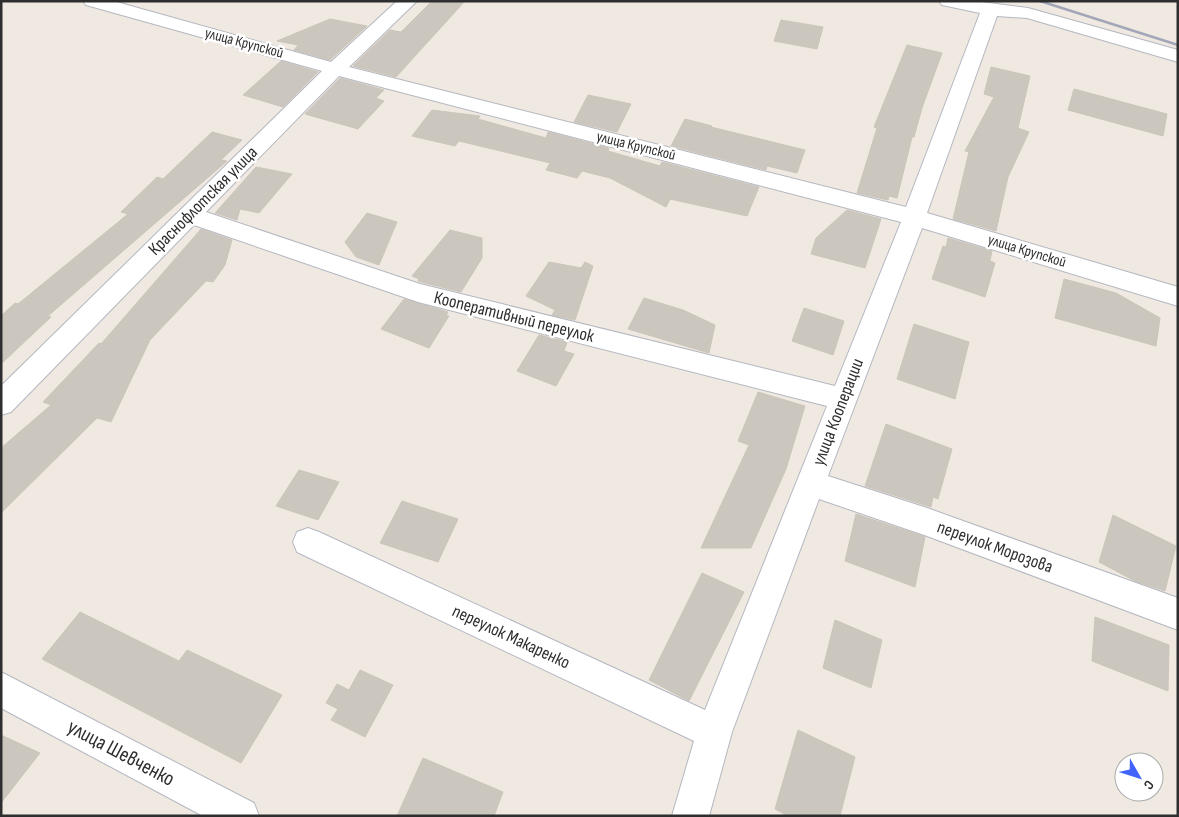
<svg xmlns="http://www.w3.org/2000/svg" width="1179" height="817" viewBox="0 0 1179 817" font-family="'Sofia Sans Condensed',sans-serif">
  <rect width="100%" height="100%" fill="#efe9e1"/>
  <g fill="#cbc7bf" stroke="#cbc5ba">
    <polygon points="432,1 465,1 396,77 353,66 390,30 401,32"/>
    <polygon points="330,19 367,26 330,60 294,50 298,45 277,41"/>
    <polygon points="781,20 823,27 817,49 774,41"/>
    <polygon points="907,45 942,53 922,108 914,137 912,137 897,198 889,196 888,200 857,193 877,128 874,127"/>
    <polygon points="281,61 318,72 283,107 243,95"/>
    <polygon points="991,67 1030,76 1018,128 1029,132 1008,177 996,231 953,219 969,152 965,151 994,97 984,94"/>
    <polygon points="340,78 384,90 376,98 384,101 358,129 305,114"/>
    <polygon points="1074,89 1167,114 1163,136 1068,110"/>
    <polygon points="588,95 631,104 617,132 574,122"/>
    <polygon points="432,110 480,116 478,119 546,138 548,132 609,148 608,151 660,166 662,162 759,187 747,216 670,199 666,207 610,178 582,171 577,178 546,170 550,163 459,141 455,146 412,136"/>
    <polygon points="685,119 712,126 711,127 805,150 797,173 767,166 766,170 671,146"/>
    <polygon points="212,132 242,140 221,160 227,161 48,316 51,317 1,364 1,316 15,303 18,304 128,214 121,212 157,177 163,179"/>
    <polygon points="256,167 292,174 259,213 240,209 237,220 215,213"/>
    <polygon points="847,210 881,219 865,268 811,254 816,238"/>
    <polygon points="367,213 397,222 379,265 356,257 345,242"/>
    <polygon points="201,229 232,240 225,265 213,282 206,281 150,340 111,422 97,418 1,513 1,448 51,405 43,402 99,343 101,344"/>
    <polygon points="450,230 482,238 482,258 461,292 421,282 418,281 419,279 412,276"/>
    <polygon points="948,238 992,251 990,261 995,263 985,297 932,279 943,246 946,247"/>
    <polygon points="549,262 581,268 585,262 593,266 575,320 552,315 555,310 526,296"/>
    <polygon points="1064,279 1116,293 1160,318 1156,346 1055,318"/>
    <polygon points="644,298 683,310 715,325 709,353 628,329"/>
    <polygon points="404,299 448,312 446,315 449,316 429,348 381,329"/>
    <polygon points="804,308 844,321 833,355 792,341"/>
    <polygon points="914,324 969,342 955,399 897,379"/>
    <polygon points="539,335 567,342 564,351 574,354 556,386 517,371"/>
    <polygon points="758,392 805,406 786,469 751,548 701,548 749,445 738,441"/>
    <polygon points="886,424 952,449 938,499 933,497 931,507 865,486"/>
    <polygon points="299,470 339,482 318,520 276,506"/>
    <polygon points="402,501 458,519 438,562 380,543"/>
    <polygon points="856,514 925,537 915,587 845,561"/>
    <polygon points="1113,515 1176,546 1165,591 1135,581 1099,562"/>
    <polygon points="702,573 744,592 689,701 649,680"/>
    <polygon points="80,612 179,661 187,650 282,695 241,763 42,659"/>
    <polygon points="1095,617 1169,645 1168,691 1092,661"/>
    <polygon points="835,620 882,640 871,688 823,668"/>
    <polygon points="360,670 393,685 365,737 331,720 338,709 326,703 337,684 349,690"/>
    <polygon points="798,730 855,757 840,816 788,816 775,809"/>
    <polygon points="1,735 40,753 1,803"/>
    <polygon points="423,758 503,792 494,816 397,816"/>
  </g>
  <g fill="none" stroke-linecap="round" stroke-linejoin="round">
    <g stroke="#b4b7c1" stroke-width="2">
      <g id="minor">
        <path d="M 83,1 L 113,1 L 331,62 L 397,1 L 417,1 L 349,67 L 906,207 L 980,13 L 942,5 L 939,1 L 974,1 L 1028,8 L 1178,50 L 1178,62 L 1027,18 L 997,16 L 927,213 L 1178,287 L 1178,306 L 922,228 L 828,476 L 927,508 L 1178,598 L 1178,630 L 927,536 L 819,499 L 732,732 L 709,816 L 672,816 L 694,741 L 297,552 L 293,542 L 297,532 L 308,528 L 319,532 L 705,710 L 827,406 L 418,302 L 194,225 L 11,412 L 1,415 L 1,386 L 322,71 L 86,5 ZM 339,76 L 901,222 L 835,386 L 420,284 L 206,212 Z"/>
        <polygon points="1,672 254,803 259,816 203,816 1,708"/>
      </g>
    </g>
    <use href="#minor" fill="#fff" fill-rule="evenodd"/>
    <polyline stroke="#a3a6b8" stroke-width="2.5" points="1040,1 1178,45"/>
  </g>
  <g text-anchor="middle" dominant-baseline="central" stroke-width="5" stroke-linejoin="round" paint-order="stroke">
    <g font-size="15" fill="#2e2e2e" stroke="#fff">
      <text transform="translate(244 43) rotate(15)">улица Крупской</text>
      <text transform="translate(636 146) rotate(14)">улица Крупской</text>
      <text transform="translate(1027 251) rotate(17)">улица Крупской</text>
    </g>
    <g font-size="18" fill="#2e2e2e" stroke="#fff">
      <text transform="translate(203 201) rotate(-45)">Краснофлотская улица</text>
      <text transform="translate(514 317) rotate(14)">Кооперативный переулок</text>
      <text transform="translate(838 412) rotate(-69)">улица Кооперации</text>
      <text transform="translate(995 547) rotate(20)">переулок Морозова</text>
      <text transform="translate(511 637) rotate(25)">переулок Макаренко</text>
    </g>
    <g font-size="21" fill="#2e2e2e" stroke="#fff">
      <text transform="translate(121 753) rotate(28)">улица Шевченко</text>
    </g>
  </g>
  <rect width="1179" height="817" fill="none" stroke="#2e2e2e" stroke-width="5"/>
  <g transform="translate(1139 777) rotate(129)"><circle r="24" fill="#ffffff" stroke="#ababab"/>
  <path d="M0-4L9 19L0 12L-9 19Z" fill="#4264fb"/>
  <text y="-8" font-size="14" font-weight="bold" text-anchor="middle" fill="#2e2e2e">С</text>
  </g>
</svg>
